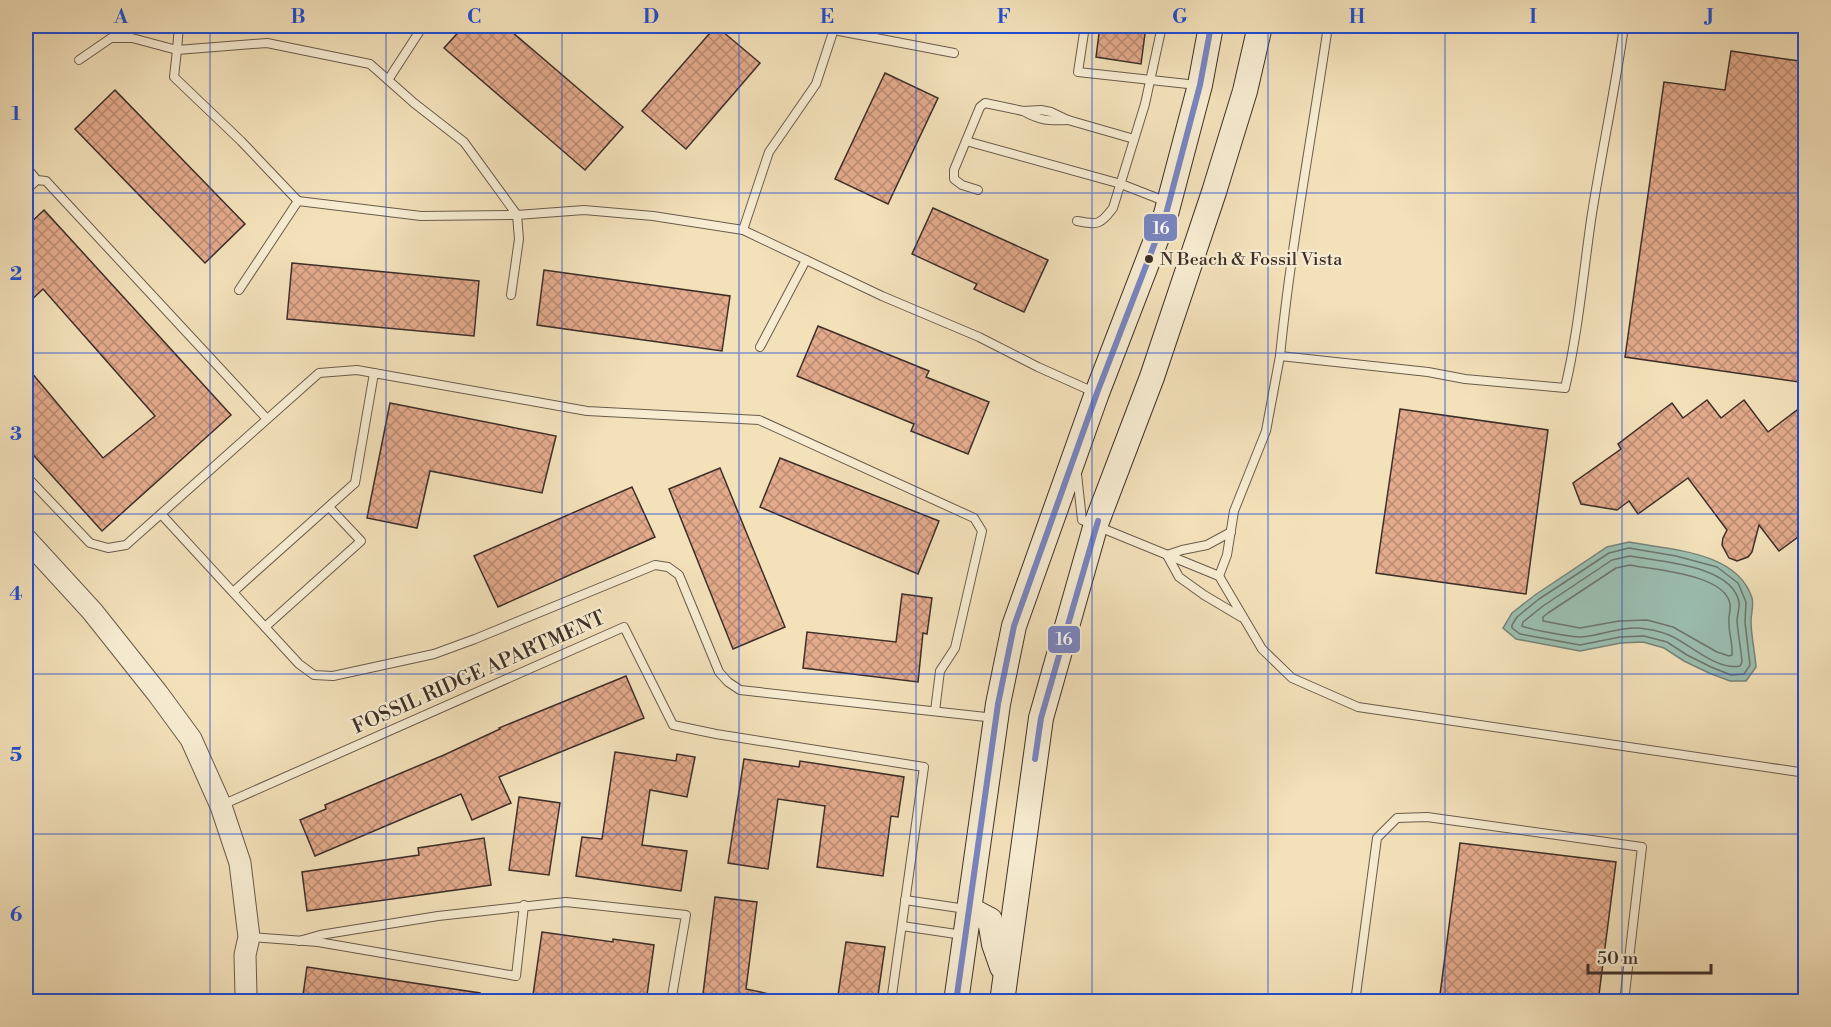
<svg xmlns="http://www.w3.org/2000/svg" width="1831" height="1027" viewBox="0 0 1831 1027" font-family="'Libre Bodoni',serif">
  <defs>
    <pattern id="building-cross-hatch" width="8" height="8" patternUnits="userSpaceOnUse" patternTransform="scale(1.5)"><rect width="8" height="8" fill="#e3aa8c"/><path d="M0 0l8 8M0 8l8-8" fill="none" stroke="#b98b72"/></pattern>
  </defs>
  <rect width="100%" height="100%" fill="#f3e1ba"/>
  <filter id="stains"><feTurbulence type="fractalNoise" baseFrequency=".00333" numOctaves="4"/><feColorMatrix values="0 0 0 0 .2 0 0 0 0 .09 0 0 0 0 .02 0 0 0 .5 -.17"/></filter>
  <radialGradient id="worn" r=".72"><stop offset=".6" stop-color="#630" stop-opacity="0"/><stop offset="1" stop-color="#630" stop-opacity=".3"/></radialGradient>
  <path fill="#9bbeb0" stroke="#75857a" stroke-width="1.5" d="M 1629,542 C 1670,550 1737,551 1752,598 C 1754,605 1751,614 1751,621 C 1751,636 1755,652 1756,667 L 1746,681 L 1730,681 L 1709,673 L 1684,661 L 1664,648 L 1643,642 L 1621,643 L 1580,651 L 1516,639 L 1503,628 L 1512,613 L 1535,595 L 1607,547 Z"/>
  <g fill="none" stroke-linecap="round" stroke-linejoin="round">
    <g stroke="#6c766c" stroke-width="1.5">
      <polygon points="1629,548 1676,556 1717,567 1738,583 1746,602 1745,622 1750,665 1744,674 1731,675 1711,667 1687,655 1667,642 1644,636 1620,637 1580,645 1520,634 1512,628 1512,625 1517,617 1539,599 1565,582 1609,553"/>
      <path d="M 1630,556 C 1660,562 1732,565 1739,602 C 1740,608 1737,615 1737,621 C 1738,635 1741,648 1742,662 L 1740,666 C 1716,671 1689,643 1669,635 C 1662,632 1653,630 1646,629 C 1624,625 1603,635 1581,637 C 1572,637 1531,630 1522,626 L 1523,622 L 1543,606 L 1612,560 Z"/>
      <path d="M 1630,565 C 1654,570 1725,574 1730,604 C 1731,610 1728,617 1729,623 C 1729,634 1733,645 1732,655 L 1729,656 L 1717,652 L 1673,627 L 1647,620 L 1619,621 L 1580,628 L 1543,621 L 1543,617 L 1548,613 L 1616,568 Z"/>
    </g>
  </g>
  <g fill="url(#building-cross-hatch)" stroke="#3d2f28" stroke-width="1.5">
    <polygon points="464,26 505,26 623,127 585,170 444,48"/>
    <polygon points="716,26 760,63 686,149 642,111"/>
    <polygon points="1100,26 1146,26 1141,64 1096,57"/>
    <polygon points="1731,51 1806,62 1806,383 1625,357 1664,82 1725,90"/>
    <polygon points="885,73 938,98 888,204 835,179"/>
    <polygon points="115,90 245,224 205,263 75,129"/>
    <polygon points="933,208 1048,260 1024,312 974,289 977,284 912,254"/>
    <polygon points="44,210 231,415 102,531 26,447 26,366 103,458 155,416 43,289 26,305 26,227"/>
    <polygon points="292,263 479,281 474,336 287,319"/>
    <polygon points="544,270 730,296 722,351 537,325"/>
    <polygon points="818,326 929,371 926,377 989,402 968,454 911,431 914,424 797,376"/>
    <polygon points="1707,400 1721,418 1744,400 1768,432 1797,410 1806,421 1806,531 1779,551 1759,525 1752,552 1748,557 1737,561 1729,558 1722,545 1723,538 1727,530 1688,478 1638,514 1629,501 1617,510 1581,504 1573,483 1621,449 1618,444 1672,403 1683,418"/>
    <polygon points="390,403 556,436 542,493 430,471 417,528 367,518"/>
    <polygon points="1400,409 1548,430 1526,594 1376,573"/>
    <polygon points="780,458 939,521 918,574 760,507"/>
    <polygon points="720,468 785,627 733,649 669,489"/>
    <polygon points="632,487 655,537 498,607 474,556"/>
    <polygon points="902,594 932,598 927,634 923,633 918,682 803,668 807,632 896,642"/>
    <polygon points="626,676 644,718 499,777 511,803 472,820 461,794 315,856 300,820 326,809 325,805 444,755 500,729 499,728"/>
    <polygon points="615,752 676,761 677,754 695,757 687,797 650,790 642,845 687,851 681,891 576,876 582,837 602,839"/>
    <polygon points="744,759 799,767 800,761 904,777 898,817 891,816 883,876 817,867 825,806 778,799 768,869 728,863"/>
    <polygon points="519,797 560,803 549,875 509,870"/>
    <polygon points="484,838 491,885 307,911 302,872 419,855 418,848"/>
    <polygon points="1460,843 1616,862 1598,1002 1439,1002"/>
    <polygon points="715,897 757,902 746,989 774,995 774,1002 702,1002"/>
    <polygon points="542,932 613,942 613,939 654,945 646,1002 532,1002"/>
    <polygon points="846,942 885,947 877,1002 837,1002"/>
    <polygon points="307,967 480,993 479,1002 302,1002"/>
  </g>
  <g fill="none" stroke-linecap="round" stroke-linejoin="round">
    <g stroke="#6a5c4c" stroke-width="10">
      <g id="service">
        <polyline points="813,26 954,53"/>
        <polyline points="1085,26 1078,72 1197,85"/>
        <polyline points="79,60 111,38 132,38 177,50 179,26"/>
        <polyline points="388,80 423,26"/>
        <path d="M 1023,111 C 1041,121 1048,121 1068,120"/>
        <polyline points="966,141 1121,184 1167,202"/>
        <polyline points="26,167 37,180"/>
        <polyline points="26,190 37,180 46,181 267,419"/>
        <polyline points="978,190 962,185 954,179 954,170 980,107 985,103 1023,111 1041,110 1051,112 1068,120 1134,139"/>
        <path d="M 1077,221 C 1098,225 1100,225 1113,208 L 1145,104 L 1162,26"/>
        <polyline points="743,230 769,152 816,84 835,26"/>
        <polyline points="239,290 298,201"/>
        <polyline points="511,295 519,239 517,215 464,142 414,103 370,64 267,43 177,50 174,77 241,141 298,201 421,216 517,215 584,210 653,216 743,230 882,296 979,337 1038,367 1096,393"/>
        <polyline points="760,347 806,260"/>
        <path d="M 1280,356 C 1291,245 1312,136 1328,26"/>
        <polyline points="1077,474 1082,520 1219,576 1262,649 1292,678 1358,707 1806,773"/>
        <polyline points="26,476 90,543 108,548 126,545 319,373 357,370 587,411 759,420 974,518 982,531 955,648 940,671 935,711"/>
        <polyline points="161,514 299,664 314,675 333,676 434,654 475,639 655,565 668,567 679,575 719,672 728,682 740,690 995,718"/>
        <polyline points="1231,532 1207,545 1182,550 1167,555 1179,577 1204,595 1241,617"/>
        <path d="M 1219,576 L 1227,555 L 1234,511 L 1266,431 L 1280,356 L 1428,372 L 1465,379 L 1565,388 C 1578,333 1583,276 1591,220 C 1601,155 1615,91 1624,26"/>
        <polyline points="233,592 355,483 374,373"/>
        <polyline points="265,627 361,541 329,507"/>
        <polyline points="222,805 624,627 673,725 716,734 924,767 891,1002"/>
        <polyline points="905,900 966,909"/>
        <polyline points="902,926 963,935"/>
        <polyline points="250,937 318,942 516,976 524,905"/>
        <polyline points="299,941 320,935 438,916 566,902 686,915 671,1002"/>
        <polyline points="1355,1002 1377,838 1397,818 1427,817 1642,847 1624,1002"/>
      </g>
    </g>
    <g stroke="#6a5c4c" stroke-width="23">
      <polyline id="tertiary" points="26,539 92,611 158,694 191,739 221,806 240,863 249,937 245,955 246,995 244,1002"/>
    </g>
    <g stroke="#3d2f28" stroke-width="26">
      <g id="secondary">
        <polyline points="969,909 990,920 994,944 1002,967"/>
        <polyline points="956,1002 998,704 1014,626 1097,393 1166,214 1200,85 1211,26"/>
        <polyline points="1002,1002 1041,718 1096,524 1152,377 1214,192 1245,91 1260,26"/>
      </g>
    </g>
    <use href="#service" stroke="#f7ecd2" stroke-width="8"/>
    <use href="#tertiary" stroke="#f7ecd2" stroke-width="21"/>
    <use href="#secondary" stroke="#f7ecd2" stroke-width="24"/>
    <g stroke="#f7ecd2" stroke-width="10">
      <g id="bus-1">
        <polyline points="1035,759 1041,718 1098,521"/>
        <polyline points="956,1002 998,704 1014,626 1097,393 1166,214 1200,85 1211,26"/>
      </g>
    </g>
    <use href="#bus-1" stroke="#7986c2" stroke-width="6"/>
  </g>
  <path fill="none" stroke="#1d4ed8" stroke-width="1.5" stroke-opacity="0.55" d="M 210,26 L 210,1002M 386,26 L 386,1002M 562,26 L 562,1002M 739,26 L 739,1002M 916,26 L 916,1002M 1092,26 L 1092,1002M 1268,26 L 1268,1002M 1445,26 L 1445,1002M 1622,26 L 1622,1002M 26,193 L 1806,193M 26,353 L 1806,353M 26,514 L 1806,514M 26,674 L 1806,674M 26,834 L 1806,834"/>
  <circle fill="#3d2f28" stroke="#f7ecd2" stroke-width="2" cx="1149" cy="259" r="5"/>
  <g text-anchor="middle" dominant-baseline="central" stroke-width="4.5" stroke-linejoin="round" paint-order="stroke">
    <g font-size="18" fill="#3d2f28" stroke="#f7ecd2" text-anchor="start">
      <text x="1160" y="259">N Beach &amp; Fossil Vista</text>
    </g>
    <g font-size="20" fill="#3d2f28" stroke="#f7ecd2">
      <text transform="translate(479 673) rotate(-24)">FOSSIL RIDGE APARTMENT</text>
    </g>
  </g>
  <g stroke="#f7ecd2" stroke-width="2">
    <rect x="1143" y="213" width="35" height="29" rx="6" fill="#7986c2"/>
    <rect x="1047" y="625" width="34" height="29" rx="6" fill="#7986c2"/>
  </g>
  <g font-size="16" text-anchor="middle" font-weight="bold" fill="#fff">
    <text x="1161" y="234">16</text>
    <text x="1064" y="645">16</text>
  </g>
  <rect width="1831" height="1027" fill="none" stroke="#f3e1ba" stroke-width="66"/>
  <path d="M1588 964v9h123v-9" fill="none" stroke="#3d2f28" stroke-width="3"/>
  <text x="1597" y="964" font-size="18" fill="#3d2f28" stroke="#f7ecd2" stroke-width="4.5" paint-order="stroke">50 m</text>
  <rect x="33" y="33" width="1765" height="961" fill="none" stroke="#1d4ed8" stroke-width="2"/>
  <g font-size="20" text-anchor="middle" font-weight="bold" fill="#1d4ed8">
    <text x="121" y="23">A</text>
    <text x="298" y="23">B</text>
    <text x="474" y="23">C</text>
    <text x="651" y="23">D</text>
    <text x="827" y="23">E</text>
    <text x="1004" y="23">F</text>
    <text x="1180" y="23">G</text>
    <text x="1357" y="23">H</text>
    <text x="1533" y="23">I</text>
    <text x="1710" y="23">J</text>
    <text x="16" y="120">1</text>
    <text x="16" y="280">2</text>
    <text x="16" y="440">3</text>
    <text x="16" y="600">4</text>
    <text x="16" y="761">5</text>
    <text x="16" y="921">6</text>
  </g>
  <rect width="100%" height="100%" filter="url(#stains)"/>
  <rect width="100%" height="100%" fill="url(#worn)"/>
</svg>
